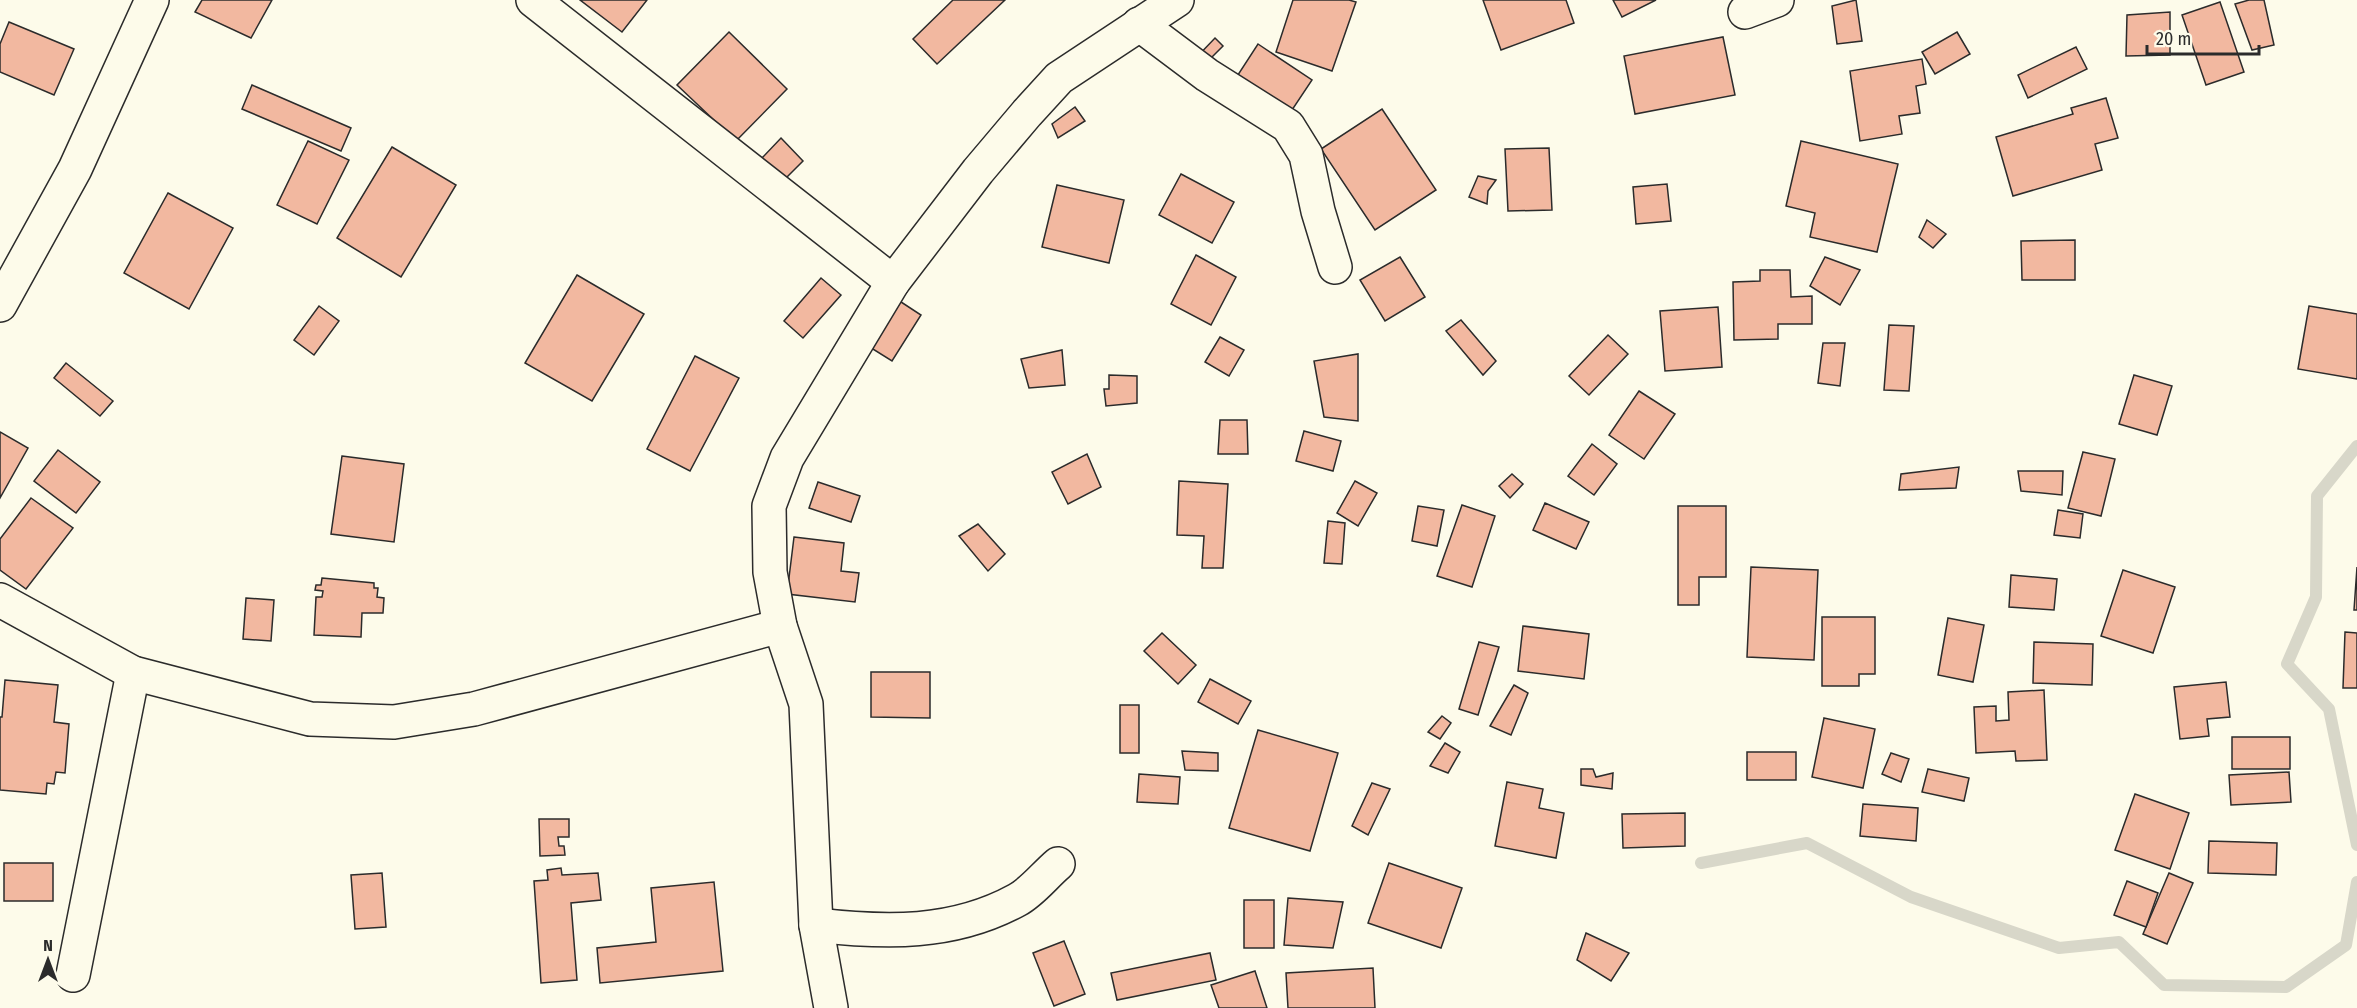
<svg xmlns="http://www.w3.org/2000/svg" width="2357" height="1008" viewBox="0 0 2357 1008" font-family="'Fira Sans Condensed',sans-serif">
  <rect width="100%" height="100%" fill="#fdfbea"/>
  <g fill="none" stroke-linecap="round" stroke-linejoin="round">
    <g stroke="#d8d7c9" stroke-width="12">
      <polyline points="2357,446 2317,496 2316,597 2287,664 2329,709 2357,845"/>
      <polyline points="1701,863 1807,843 1911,897 2059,948 2119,942 2164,985 2286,987 2346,945 2357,882"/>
    </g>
  </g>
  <g fill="#f2b8a0" stroke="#2b2b2b" stroke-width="1.5">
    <polygon points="202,0 272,0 251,38 195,12"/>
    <polygon points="580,0 647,0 622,32"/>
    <polygon points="953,0 1005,0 937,64 913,39"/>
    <polygon points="1293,0 1349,0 1356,2 1332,71 1276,52"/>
    <polygon points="1483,0 1566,0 1574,23 1501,50"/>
    <polygon points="1613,0 1656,0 1622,17"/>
    <polygon points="1856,0 1862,41 1837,44 1832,6"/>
    <polygon points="2249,0 2264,0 2274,45 2252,50 2235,4"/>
    <polygon points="2220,2 2244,72 2206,85 2182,15"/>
    <polygon points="2170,12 2170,55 2126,56 2127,15"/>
    <polygon points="9,22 74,49 54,95 0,72 0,44"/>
    <polygon points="729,32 787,89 736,141 677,85"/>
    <polygon points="1957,32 1970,54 1935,74 1922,52"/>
    <polygon points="1723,37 1735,95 1635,114 1624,56"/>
    <polygon points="1215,38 1223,46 1200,69 1193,61"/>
    <polygon points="1258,44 1312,80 1286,119 1232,84"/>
    <polygon points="2076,47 2087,69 2028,98 2018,75"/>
    <polygon points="1922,59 1926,84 1916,86 1920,113 1899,116 1902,134 1860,141 1850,71"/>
    <polygon points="252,85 351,128 341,151 242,109"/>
    <polygon points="2106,98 2118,138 2095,144 2102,170 2013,196 1996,137 2073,114 2071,108"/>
    <polygon points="1075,107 1085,121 1058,138 1052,124"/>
    <polygon points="1382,109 1436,190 1375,230 1321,149"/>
    <polygon points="781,138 803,161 784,180 762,158"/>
    <polygon points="308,141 349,160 317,224 277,205"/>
    <polygon points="1801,141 1898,164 1877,252 1810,237 1815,213 1786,206"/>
    <polygon points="392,147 456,185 401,277 337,238"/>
    <polygon points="1549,148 1552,210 1508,211 1505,149"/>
    <polygon points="1181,174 1234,202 1212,243 1159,215"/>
    <polygon points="1478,176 1496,180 1488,191 1487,204 1469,197"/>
    <polygon points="1667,184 1671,221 1636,224 1633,187"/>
    <polygon points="1057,185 1124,200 1109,263 1042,247"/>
    <polygon points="168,193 233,228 189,309 124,273"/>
    <polygon points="1927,220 1946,234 1933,248 1919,237"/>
    <polygon points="2075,240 2075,280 2022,280 2021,241"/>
    <polygon points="1196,255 1236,277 1211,325 1171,304"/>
    <polygon points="1400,257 1425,297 1385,321 1360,280"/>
    <polygon points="1825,257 1860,270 1840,305 1810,286"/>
    <polygon points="1760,270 1790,270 1791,297 1812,296 1812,324 1778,324 1778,339 1734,340 1733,282 1760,281"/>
    <polygon points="577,275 644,314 592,401 525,363"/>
    <polygon points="821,278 841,295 803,338 784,321"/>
    <polygon points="898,300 921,315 892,361 868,346"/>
    <polygon points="319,306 339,321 314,355 294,340"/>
    <polygon points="2309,306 2357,314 2357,379 2298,369"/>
    <polygon points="1718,307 1722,367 1665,371 1660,311"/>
    <polygon points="1461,320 1496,361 1483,375 1446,331"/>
    <polygon points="1889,325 1914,326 1909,391 1884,390"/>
    <polygon points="1608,335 1628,354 1589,395 1569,376"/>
    <polygon points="1220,337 1244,350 1229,376 1205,362"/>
    <polygon points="1823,343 1845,343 1840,386 1818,383"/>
    <polygon points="1062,350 1065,385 1029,388 1021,359"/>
    <polygon points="1358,354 1358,421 1324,417 1314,361"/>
    <polygon points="695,356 739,378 690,471 647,449"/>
    <polygon points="66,363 113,401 100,416 54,378"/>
    <polygon points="1109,375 1137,376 1137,403 1106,406 1104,389 1109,389"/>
    <polygon points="2134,375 2172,386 2157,435 2119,424"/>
    <polygon points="1639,391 1675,414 1644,459 1609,435"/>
    <polygon points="1220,420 1247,420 1248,454 1218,454"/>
    <polygon points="1304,431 1341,441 1333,471 1296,461"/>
    <polygon points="0,432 28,448 0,498"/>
    <polygon points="1592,444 1617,464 1594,495 1568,476"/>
    <polygon points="58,450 100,482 76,513 34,481"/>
    <polygon points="2083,452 2115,459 2101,516 2068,508"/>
    <polygon points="1087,454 1101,487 1068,504 1052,472"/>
    <polygon points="342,456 404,464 394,542 331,534"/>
    <polygon points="1959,467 1956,488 1899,490 1901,474"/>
    <polygon points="2018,471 2063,471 2062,495 2021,491"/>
    <polygon points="1512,474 1523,484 1510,498 1499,486"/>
    <polygon points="1179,481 1228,484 1223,568 1202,568 1204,536 1177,535"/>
    <polygon points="1355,481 1377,493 1358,526 1337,513"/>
    <polygon points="818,482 860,496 851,522 809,508"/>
    <polygon points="31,498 73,528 26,589 0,570 0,539"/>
    <polygon points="1545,503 1589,522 1576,549 1533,530"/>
    <polygon points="1462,505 1495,516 1472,587 1437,576"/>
    <polygon points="1418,506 1444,510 1437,546 1412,541"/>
    <polygon points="1678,506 1726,506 1726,577 1699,577 1699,605 1678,605"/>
    <polygon points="2058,510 2083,514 2080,538 2054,535"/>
    <polygon points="1328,521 1345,523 1342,564 1324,563"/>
    <polygon points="978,524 1005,554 988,571 959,536"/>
    <polygon points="794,537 844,543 841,571 859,573 855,602 787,594"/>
    <polygon points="1751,567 1818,570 1814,660 1747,657"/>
    <polygon points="2357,567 2357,610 2354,610"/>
    <polygon points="2123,570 2175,587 2153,653 2101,636"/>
    <polygon points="2011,575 2057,579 2054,610 2009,607"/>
    <polygon points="322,578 374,583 374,588 378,588 377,597 384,598 383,613 362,613 361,637 314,635 316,597 322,597 323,591 315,590 316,585 321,585"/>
    <polygon points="246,598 274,600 271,641 243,639"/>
    <polygon points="1822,617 1875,617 1875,674 1859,674 1859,686 1822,686"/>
    <polygon points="1948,618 1984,625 1973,682 1938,675"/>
    <polygon points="1523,626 1589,634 1584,679 1518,671"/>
    <polygon points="2345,632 2357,633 2357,688 2343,688"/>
    <polygon points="1162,633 1196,665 1178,684 1144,651"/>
    <polygon points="1479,642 1499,647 1478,715 1459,709"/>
    <polygon points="2034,642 2093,644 2092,685 2033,683"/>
    <polygon points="871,672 930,672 930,718 871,717"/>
    <polygon points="1210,679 1251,701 1238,724 1198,702"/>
    <polygon points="5,680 58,685 54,722 69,724 65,773 56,772 54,784 47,783 46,794 0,790 0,717 2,717"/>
    <polygon points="2226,682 2230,717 2207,719 2209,736 2180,739 2174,687"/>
    <polygon points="1514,685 1528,693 1511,735 1490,726"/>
    <polygon points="2044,690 2047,760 2016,761 2015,751 1976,753 1974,707 1996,706 1996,721 2009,720 2008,692"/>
    <rect x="1120" y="705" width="19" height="48"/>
    <polygon points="1442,716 1451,723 1440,739 1428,732"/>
    <polygon points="1824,718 1875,729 1863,788 1812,777"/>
    <polygon points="1258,730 1338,753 1310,851 1229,828"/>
    <rect x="2232" y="737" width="58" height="32"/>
    <polygon points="1445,743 1460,752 1448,773 1430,766"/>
    <polygon points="1182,751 1218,753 1218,771 1185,770"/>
    <rect x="1747" y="752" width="49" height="28"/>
    <polygon points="1891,753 1909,759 1901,782 1882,774"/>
    <polygon points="1581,769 1593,769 1596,777 1613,773 1612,789 1581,785"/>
    <polygon points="1928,769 1969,778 1964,801 1922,792"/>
    <polygon points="2289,772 2291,802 2231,805 2229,775"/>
    <polygon points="1139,774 1180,777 1178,804 1137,802"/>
    <polygon points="1507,782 1543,789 1539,808 1564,813 1556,858 1495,846"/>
    <polygon points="1372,783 1390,789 1368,835 1352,826"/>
    <polygon points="2135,794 2189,813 2170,869 2115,850"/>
    <polygon points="1863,804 1918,808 1916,841 1860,836"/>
    <polygon points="1685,813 1685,846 1623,848 1622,814"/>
    <polygon points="539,819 569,819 569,837 558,837 559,846 564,846 565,855 540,856"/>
    <polygon points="2209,841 2277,843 2276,875 2208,873"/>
    <rect x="4" y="863" width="49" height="38"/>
    <polygon points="1389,863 1462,888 1441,948 1368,923"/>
    <polygon points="561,868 562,875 598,873 601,900 571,903 577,980 541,983 534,881 548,880 547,870"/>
    <polygon points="382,873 386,927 355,929 351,875"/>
    <polygon points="2169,873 2193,883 2167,944 2143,934"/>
    <polygon points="2127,881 2158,893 2146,927 2114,915"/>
    <polygon points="714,882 723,971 600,983 597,948 656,942 651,888"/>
    <polygon points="1288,898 1343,902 1333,948 1284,945"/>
    <rect x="1244" y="900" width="30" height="48"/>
    <polygon points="1586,933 1629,953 1611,981 1577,960"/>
    <polygon points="1064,941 1085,994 1054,1006 1033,953"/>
    <polygon points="1210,953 1216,980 1117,1000 1111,973"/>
    <polygon points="1373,968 1375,1008 1288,1008 1286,973"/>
    <polygon points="1255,971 1267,1008 1219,1008 1211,985"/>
  </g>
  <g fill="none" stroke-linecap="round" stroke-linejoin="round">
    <g stroke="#2b2b2b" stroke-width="36">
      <g id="minor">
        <polyline points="533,0 893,282"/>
        <polyline points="1745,12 1777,0"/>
        <polyline points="1139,24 1207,75 1288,126 1306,155 1318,211 1335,267"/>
        <polyline points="0,305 75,169 152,0"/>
        <polyline points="0,600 133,673 310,719 394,722 474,709 780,626"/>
        <path d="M 816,925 C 885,933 953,935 1017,900 C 1032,892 1045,875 1058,864"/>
        <polyline points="73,975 133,673"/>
        <polyline points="831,1008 816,925 806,704 780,626 770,572 769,506 787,458 893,282 978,171 1027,113 1059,78 1177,0"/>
      </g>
    </g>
    <use href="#minor" stroke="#fdfbea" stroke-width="33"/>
  </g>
  <g transform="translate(48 960)" stroke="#fdfbea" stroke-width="4.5" paint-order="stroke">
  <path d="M0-4.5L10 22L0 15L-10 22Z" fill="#2b2b2b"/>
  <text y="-9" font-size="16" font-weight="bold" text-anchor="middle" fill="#2b2b2b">N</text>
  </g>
  <path d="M2147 45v9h112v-9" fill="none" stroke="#2b2b2b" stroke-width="3"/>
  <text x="2156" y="45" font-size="18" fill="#2b2b2b" stroke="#fdfbea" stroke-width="4.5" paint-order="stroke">20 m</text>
</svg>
